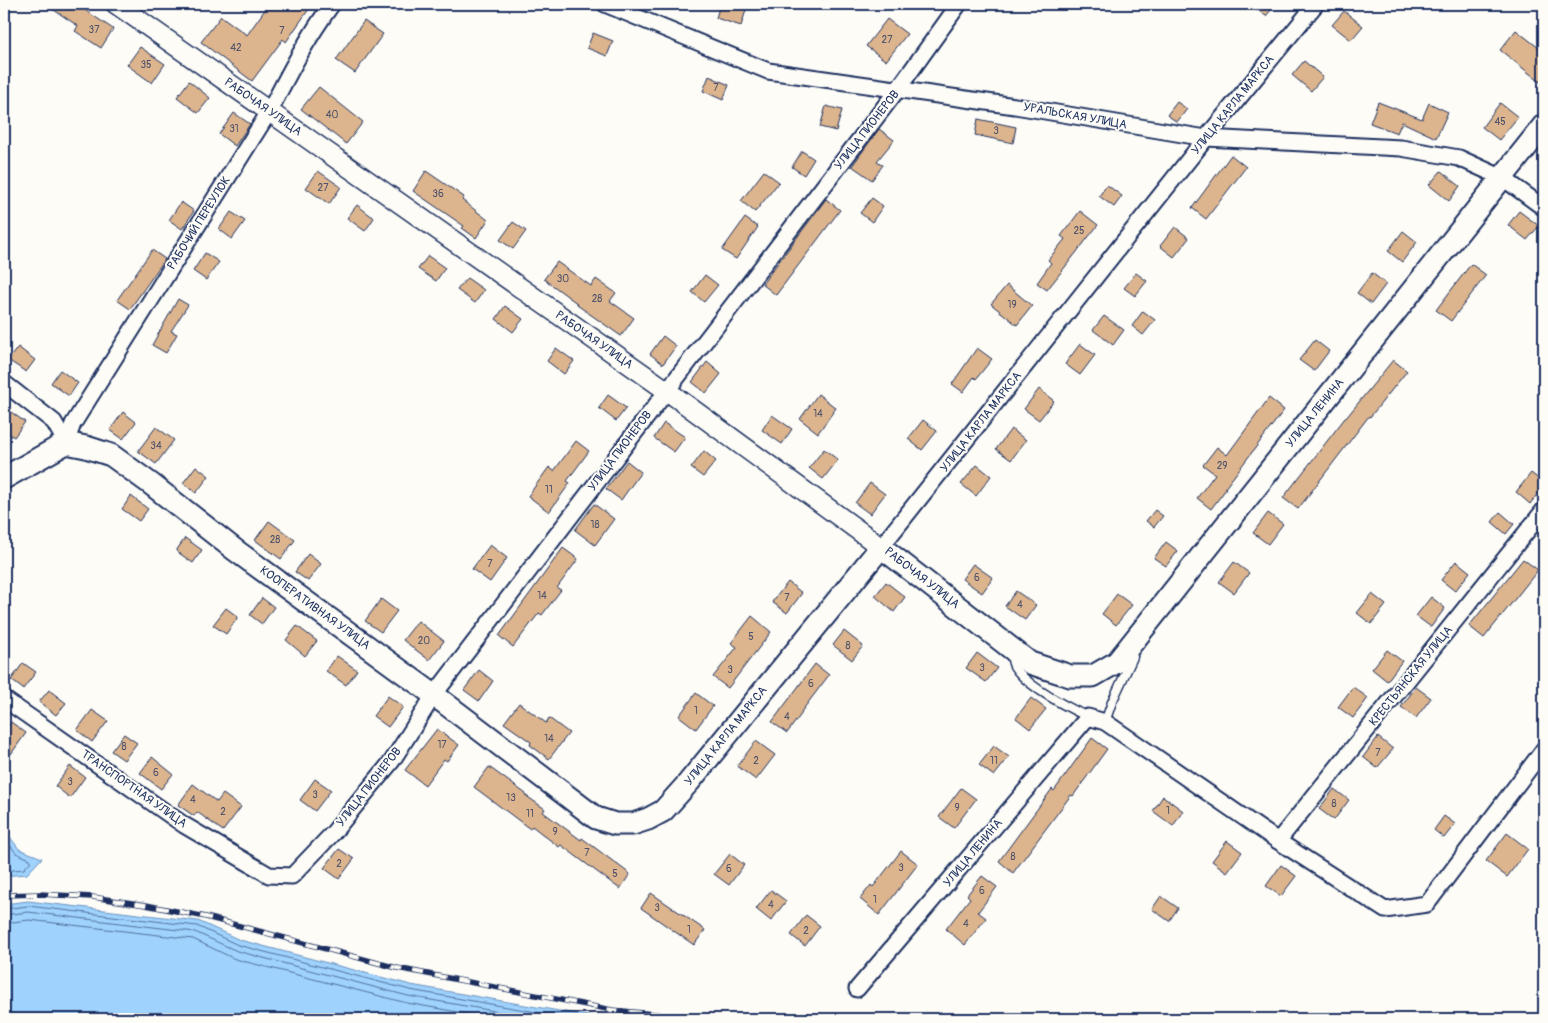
<svg xmlns="http://www.w3.org/2000/svg" width="1548" height="1023" viewBox="0 0 1548 1023" font-family="Pangolin,sans-serif">
  <rect width="100%" height="100%" fill="#fdfcf7"/>
  <filter id="ink" filterUnits="userSpaceOnUse"><feTurbulence type="fractalNoise" baseFrequency=".02" numOctaves="2"/><feDisplacementMap in="SourceGraphic" scale="10" xChannelSelector="R" yChannelSelector="G"/><feConvolveMatrix kernelMatrix="1 2 1 2 8 2 1 2 1" color-interpolation-filters="sRGB"/></filter>
  <g filter="url(#ink)">
    <g fill="#9fd2fd" stroke="#6a91bd">
      <polygon points="4,829 19,849 42,858 27,874 4,876"/>
      <polygon points="28,901 198,921 240,940 411,985 605,1019 4,1019 4,904"/>
    </g>
    <g fill="none" stroke-linecap="round" stroke-linejoin="round">
      <g stroke="#50709e" stroke-width="1">
        <polyline points="4,837 16,853 30,859 31,861 24,869 4,871"/>
        <polyline points="4,909 28,906 197,926 238,945 410,990 576,1019"/>
        <polyline points="4,915 28,912 195,932 237,951 408,996 540,1019"/>
        <polyline points="4,923 29,920 193,939 235,959 407,1003 497,1019"/>
      </g>
    </g>
    <g fill="#dcb48d" stroke="#1b2f5e">
      <polygon points="45,4 76,4 113,29 101,48 75,31 78,26"/>
      <polygon points="269,4 302,4 309,9 286,42 283,39 252,81 201,42 221,16 247,35"/>
      <polygon points="720,4 737,4 747,7 741,26 716,18"/>
      <polygon points="1249,4 1276,4 1266,16"/>
      <polygon points="1344,11 1363,26 1351,40 1332,25"/>
      <polygon points="887,19 907,34 886,61 866,46"/>
      <polygon points="364,21 383,34 355,73 336,60"/>
      <polygon points="1516,30 1544,52 1544,85 1500,50"/>
      <polygon points="593,33 613,41 607,56 587,48"/>
      <polygon points="140,47 165,64 152,83 127,65"/>
      <polygon points="1304,61 1323,77 1311,91 1292,75"/>
      <polygon points="709,76 729,85 723,100 703,91"/>
      <polygon points="189,81 210,98 198,113 177,97"/>
      <polygon points="319,87 363,122 346,144 301,109"/>
      <polygon points="1177,102 1187,109 1177,122 1167,115"/>
      <polygon points="1378,102 1422,119 1429,103 1448,112 1436,138 1402,122 1397,133 1370,123"/>
      <polygon points="1500,103 1518,117 1499,140 1482,127"/>
      <polygon points="826,106 842,110 836,131 820,127"/>
      <polygon points="234,113 250,124 235,146 219,134"/>
      <polygon points="978,119 1016,127 1013,143 975,135"/>
      <polygon points="879,129 894,140 877,161 883,165 872,180 852,166"/>
      <polygon points="802,151 814,159 804,175 792,167"/>
      <polygon points="1231,155 1246,167 1206,219 1192,208"/>
      <polygon points="318,171 341,187 329,204 306,188"/>
      <polygon points="426,171 464,197 462,200 488,220 476,238 462,228 464,226 413,191"/>
      <polygon points="764,171 779,182 755,212 741,201"/>
      <polygon points="1441,171 1460,186 1449,201 1429,185"/>
      <polygon points="1107,185 1122,196 1114,207 1099,196"/>
      <polygon points="872,198 883,206 872,222 860,213"/>
      <polygon points="826,199 840,210 776,295 762,284"/>
      <polygon points="181,202 194,211 182,229 169,220"/>
      <polygon points="357,205 374,218 365,231 347,218"/>
      <polygon points="1080,211 1098,225 1047,290 1037,283 1051,263 1048,260 1065,239 1061,236"/>
      <polygon points="1519,211 1539,226 1527,240 1508,225"/>
      <polygon points="231,212 245,221 232,239 219,229"/>
      <polygon points="745,218 758,227 736,259 722,250"/>
      <polygon points="513,222 526,231 513,249 500,240"/>
      <polygon points="1175,227 1189,238 1174,257 1160,246"/>
      <polygon points="1403,231 1417,242 1402,262 1388,251"/>
      <polygon points="152,250 165,259 130,309 117,300"/>
      <polygon points="205,253 219,262 206,280 193,271"/>
      <polygon points="428,256 445,268 436,281 418,269"/>
      <polygon points="557,262 591,286 596,279 616,293 610,301 634,318 621,336 577,305 578,304 544,279"/>
      <polygon points="1471,264 1486,275 1451,321 1436,310"/>
      <polygon points="1136,273 1147,281 1135,296 1124,288"/>
      <polygon points="1372,273 1386,284 1371,304 1357,293"/>
      <polygon points="705,275 718,285 704,302 692,292"/>
      <polygon points="467,278 484,290 475,303 457,290"/>
      <polygon points="1007,285 1032,306 1017,325 991,304"/>
      <polygon points="178,299 188,305 171,331 177,334 166,353 152,345"/>
      <polygon points="505,306 523,319 513,332 496,319"/>
      <polygon points="1143,311 1155,320 1143,335 1132,326"/>
      <polygon points="1104,316 1124,330 1113,345 1093,330"/>
      <polygon points="663,336 676,346 663,364 650,354"/>
      <polygon points="1315,340 1329,351 1314,371 1299,360"/>
      <polygon points="1080,344 1095,355 1080,375 1065,364"/>
      <polygon points="18,347 35,360 26,372 8,360"/>
      <polygon points="556,348 574,361 564,374 547,361"/>
      <polygon points="977,348 992,359 976,379 974,377 963,392 952,384"/>
      <polygon points="1393,360 1407,371 1370,417 1369,416 1298,509 1283,498 1345,418 1346,418"/>
      <polygon points="707,362 721,374 706,393 692,382"/>
      <polygon points="60,370 78,383 69,396 51,383"/>
      <polygon points="1039,389 1054,401 1039,420 1024,409"/>
      <polygon points="818,394 836,408 818,433 800,419"/>
      <polygon points="608,395 626,408 616,421 599,408"/>
      <polygon points="1269,398 1284,410 1225,488 1226,489 1211,509 1197,498 1215,474 1203,465 1217,447 1227,455"/>
      <polygon points="4,407 25,422 14,437 4,430"/>
      <polygon points="123,412 136,422 123,439 110,430"/>
      <polygon points="772,415 792,429 782,444 762,430"/>
      <polygon points="923,420 937,431 922,450 908,439"/>
      <polygon points="664,423 685,437 674,452 654,438"/>
      <polygon points="156,427 174,440 156,464 138,451"/>
      <polygon points="1011,429 1026,440 1011,460 996,449"/>
      <polygon points="576,441 589,451 567,481 570,483 549,512 528,496 549,467 554,471"/>
      <polygon points="824,449 838,460 823,479 809,468"/>
      <polygon points="704,451 716,461 703,477 691,468"/>
      <polygon points="627,461 641,472 621,500 606,489"/>
      <polygon points="977,465 991,476 976,496 961,484"/>
      <polygon points="196,466 209,476 196,493 183,483"/>
      <polygon points="1531,473 1544,483 1544,485 1530,504 1516,492"/>
      <polygon points="870,483 885,494 870,514 855,503"/>
      <polygon points="131,496 148,509 139,521 122,509"/>
      <polygon points="594,504 614,519 595,545 575,530"/>
      <polygon points="1155,510 1163,516 1154,527 1146,521"/>
      <polygon points="1500,512 1514,524 1506,534 1492,522"/>
      <polygon points="1268,513 1283,524 1268,544 1253,533"/>
      <polygon points="269,521 295,540 281,559 255,540"/>
      <polygon points="185,538 202,550 193,563 176,551"/>
      <polygon points="1166,542 1178,551 1166,566 1154,558"/>
      <polygon points="490,545 507,558 490,582 472,569"/>
      <polygon points="563,548 578,559 557,588 561,590 542,615 539,613 513,647 499,636"/>
      <polygon points="308,554 321,564 308,581 295,572"/>
      <polygon points="1523,559 1538,570 1484,638 1469,626"/>
      <polygon points="1456,561 1470,572 1455,591 1441,580"/>
      <polygon points="1234,562 1249,573 1234,593 1219,582"/>
      <polygon points="973,564 993,578 982,593 962,579"/>
      <polygon points="788,582 802,593 787,613 772,602"/>
      <polygon points="886,582 905,597 894,612 875,596"/>
      <polygon points="1016,591 1036,605 1025,620 1005,606"/>
      <polygon points="1117,594 1132,605 1116,625 1102,614"/>
      <polygon points="1372,594 1386,605 1371,624 1357,613"/>
      <polygon points="1431,597 1445,608 1431,627 1416,616"/>
      <polygon points="262,598 274,607 262,624 250,615"/>
      <polygon points="381,599 397,611 381,632 365,621"/>
      <polygon points="226,608 238,617 226,634 213,625"/>
      <polygon points="752,616 771,632 728,688 713,677 737,647 731,643"/>
      <polygon points="418,621 444,641 429,660 403,640"/>
      <polygon points="297,626 317,641 305,656 286,640"/>
      <polygon points="844,631 863,646 852,660 833,645"/>
      <polygon points="1387,650 1402,661 1387,681 1372,669"/>
      <polygon points="977,653 997,668 986,682 966,668"/>
      <polygon points="337,656 357,670 346,685 326,671"/>
      <polygon points="23,663 36,672 23,689 11,680"/>
      <polygon points="815,664 829,675 801,712 802,713 787,733 772,722"/>
      <polygon points="479,670 493,681 479,701 464,690"/>
      <polygon points="1353,687 1368,698 1353,718 1338,707"/>
      <polygon points="1416,687 1431,698 1416,718 1401,707"/>
      <polygon points="49,690 66,703 56,715 39,702"/>
      <polygon points="696,693 713,706 696,729 679,716"/>
      <polygon points="388,696 403,707 388,727 373,716"/>
      <polygon points="1031,698 1046,709 1030,729 1016,718"/>
      <polygon points="519,703 546,723 549,718 569,733 549,759 530,745 531,742 504,723"/>
      <polygon points="92,710 108,721 92,742 77,730"/>
      <polygon points="11,722 26,733 11,754 4,749 4,732"/>
      <polygon points="437,729 459,745 447,761 444,759 425,785 405,770"/>
      <polygon points="124,734 137,743 124,760 111,751"/>
      <polygon points="1378,737 1393,749 1377,768 1363,757"/>
      <polygon points="1092,738 1107,749 1073,796 1071,795 1013,873 999,861 1052,789 1054,791"/>
      <polygon points="756,741 775,755 756,780 737,766"/>
      <polygon points="994,746 1009,757 994,776 979,765"/>
      <polygon points="152,757 173,774 161,789 140,773"/>
      <polygon points="70,766 85,777 70,798 55,786"/>
      <polygon points="489,767 526,794 525,795 545,809 543,812 581,840 582,838 630,874 620,889 561,845 559,847 532,826 530,829 474,787"/>
      <polygon points="315,779 331,790 315,811 300,800"/>
      <polygon points="193,784 217,802 223,794 241,807 223,831 197,812 194,816 178,805"/>
      <polygon points="961,788 976,799 954,828 939,817"/>
      <polygon points="1334,789 1349,800 1334,820 1319,809"/>
      <polygon points="1163,796 1183,811 1173,826 1153,811"/>
      <polygon points="1444,816 1455,824 1444,838 1434,830"/>
      <polygon points="1507,833 1528,849 1507,877 1486,861"/>
      <polygon points="1227,841 1242,852 1227,872 1212,861"/>
      <polygon points="339,849 354,859 339,879 324,868"/>
      <polygon points="901,851 918,864 879,915 860,899 871,885 873,887"/>
      <polygon points="730,854 744,865 729,885 714,874"/>
      <polygon points="1281,865 1296,876 1281,896 1266,886"/>
      <polygon points="982,876 997,887 978,912 986,918 965,945 946,929 970,898 967,895"/>
      <polygon points="771,890 786,901 771,921 756,909"/>
      <polygon points="651,893 705,930 694,945 641,908"/>
      <polygon points="1161,896 1178,908 1169,921 1152,909"/>
      <polygon points="806,915 820,926 805,946 791,935"/>
    </g>
    <g fill="none" stroke-linecap="round" stroke-linejoin="round">
      <g stroke="#1b2f5e" stroke-width="11">
        <g id="service">
          <path d="M 1011,654 C 1012,658 1012,663 1014,666 C 1026,686 1067,707 1088,717"/>
          <polyline points="1105,722 1112,702 1133,657 1129,654"/>
        </g>
      </g>
      <g stroke="#1b2f5e" stroke-width="19">
        <g id="minor">
          <polyline points="605,4 768,71 1015,106 1206,138 1401,148 1459,158 1503,178 1544,208"/>
          <polyline points="4,383 54,422 66,443"/>
          <path d="M 66,443 L 73,424 L 269,112 C 288,75 307,38 332,4"/>
          <polyline points="881,547 1206,138 1316,4"/>
          <polyline points="4,699 184,825 269,875 292,876 333,833 392,761 434,695 898,89 959,4"/>
          <polyline points="1278,841 1544,510"/>
          <polyline points="857,989 1088,717 1105,722 1278,841 1385,910 1427,904 1544,749"/>
        </g>
      </g>
      <g stroke="#1b2f5e" stroke-width="22">
        <polyline id="tertiary" points="116,4 666,390 881,547"/>
      </g>
      <g stroke="#1b2f5e" stroke-width="25">
        <polyline id="secondary" points="4,478 66,443 86,447 111,455 151,484 235,550 434,695 596,818 615,824 633,824 648,819 663,811 689,782 881,547 1030,663 1070,676 1093,676 1117,662 1544,125"/>
      </g>
      <use href="#service" stroke="#fdfcf7" stroke-width="8"/>
      <use href="#minor" stroke="#fdfcf7" stroke-width="15"/>
      <use href="#tertiary" stroke="#fdfcf7" stroke-width="19"/>
      <use href="#secondary" stroke="#fdfcf7" stroke-width="21"/>
      <g stroke="#1b2f5e" stroke-width="5.5">
        <g id="rail">
          <polyline points="4,895 40,894 92,897 146,905 206,917 397,968 612,1010 707,1019"/>
          <polyline points="1530,1019 1544,1015"/>
        </g>
      </g>
      <use href="#rail" stroke="#fdfcf7" stroke-width="4" stroke-dasharray="11" stroke-linecap="butt"/>
    </g>
  </g>
  <g text-anchor="middle" dominant-baseline="central" stroke-width="4" stroke-linejoin="round" paint-order="stroke">
    <g font-size="10" fill="#4b506a">
      <text x="94" y="30">37</text>
      <text x="282" y="31">7</text>
      <text x="887" y="40">27</text>
      <text x="236" y="48">42</text>
      <text x="146" y="65">35</text>
      <text x="716" y="88">7</text>
      <text x="332" y="115">40</text>
      <text x="1500" y="122">45</text>
      <text x="234" y="129">31</text>
      <text x="996" y="131">3</text>
      <text x="323" y="188">27</text>
      <text x="438" y="194">36</text>
      <text x="1079" y="231">25</text>
      <text x="563" y="279">30</text>
      <text x="597" y="299">28</text>
      <text x="1012" y="305">19</text>
      <text x="818" y="414">14</text>
      <text x="156" y="446">34</text>
      <text x="1222" y="466">29</text>
      <text x="549" y="490">11</text>
      <text x="595" y="525">18</text>
      <text x="275" y="540">28</text>
      <text x="490" y="564">7</text>
      <text x="977" y="578">6</text>
      <text x="542" y="596">14</text>
      <text x="787" y="598">7</text>
      <text x="1020" y="605">4</text>
      <text x="751" y="637">5</text>
      <text x="424" y="641">20</text>
      <text x="848" y="646">8</text>
      <text x="982" y="668">3</text>
      <text x="730" y="670">3</text>
      <text x="811" y="684">6</text>
      <text x="696" y="711">1</text>
      <text x="787" y="717">4</text>
      <text x="549" y="739">14</text>
      <text x="442" y="745">17</text>
      <text x="124" y="747">8</text>
      <text x="1378" y="753">7</text>
      <text x="756" y="761">2</text>
      <text x="994" y="761">11</text>
      <text x="156" y="773">6</text>
      <text x="70" y="782">3</text>
      <text x="315" y="795">3</text>
      <text x="511" y="798">13</text>
      <text x="193" y="800">4</text>
      <text x="1334" y="804">8</text>
      <text x="957" y="808">9</text>
      <text x="1168" y="811">1</text>
      <text x="223" y="812">2</text>
      <text x="530" y="814">11</text>
      <text x="555" y="832">9</text>
      <text x="587" y="853">7</text>
      <text x="1013" y="857">8</text>
      <text x="339" y="864">2</text>
      <text x="901" y="868">3</text>
      <text x="729" y="869">6</text>
      <text x="615" y="874">5</text>
      <text x="982" y="891">6</text>
      <text x="875" y="900">1</text>
      <text x="771" y="905">4</text>
      <text x="657" y="908">3</text>
      <text x="966" y="924">4</text>
      <text x="689" y="930">1</text>
      <text x="806" y="931">2</text>
    </g>
    <g font-size="12" fill="#1b2f5e" stroke="#fdfcf7">
      <text transform="translate(1233 105) rotate(-51)">УЛИЦА КАРЛА МАРКСА</text>
      <text transform="translate(263 107) rotate(35)">РАБОЧАЯ УЛИЦА</text>
      <text transform="translate(1075 116) rotate(10)">УРАЛЬСКАЯ УЛИЦА</text>
      <text transform="translate(867 130) rotate(-52)">УЛИЦА ПИОНЕРОВ</text>
      <text transform="translate(199 223) rotate(-58)">РАБОЧИЙ ПЕРЕУЛОК</text>
      <text transform="translate(594 340) rotate(35)">РАБОЧАЯ УЛИЦА</text>
      <text transform="translate(1315 413) rotate(-51)">УЛИЦА ЛЕНИНА</text>
      <text transform="translate(981 422) rotate(-52)">УЛИЦА КАРЛА МАРКСА</text>
      <text transform="translate(620 451) rotate(-53)">УЛИЦА ПИОНЕРОВ</text>
      <text transform="translate(922 578) rotate(38)">РАБОЧАЯ УЛИЦА</text>
      <text transform="translate(315 608) rotate(36)">КООПЕРАТИВНАЯ УЛИЦА</text>
      <text transform="translate(1411 676) rotate(-51)">КРЕСТЬЯНСКАЯ УЛИЦА</text>
      <text transform="translate(726 736) rotate(-51)">УЛИЦА КАРЛА МАРКСА</text>
      <text transform="translate(369 787) rotate(-52)">УЛИЦА ПИОНЕРОВ</text>
      <text transform="translate(134 789) rotate(35)">ТРАНСПОРТНАЯ УЛИЦА</text>
      <text transform="translate(973 853) rotate(-50)">УЛИЦА ЛЕНИНА</text>
    </g>
  </g>
  <rect width="1548" height="1023" fill="none" stroke="#fdfcf7" stroke-width="20"/>
  <rect x="10" y="10" width="1528" height="1003" fill="none" stroke="#1b2f5e" stroke-width="2" filter="url(#ink)"/>
</svg>
